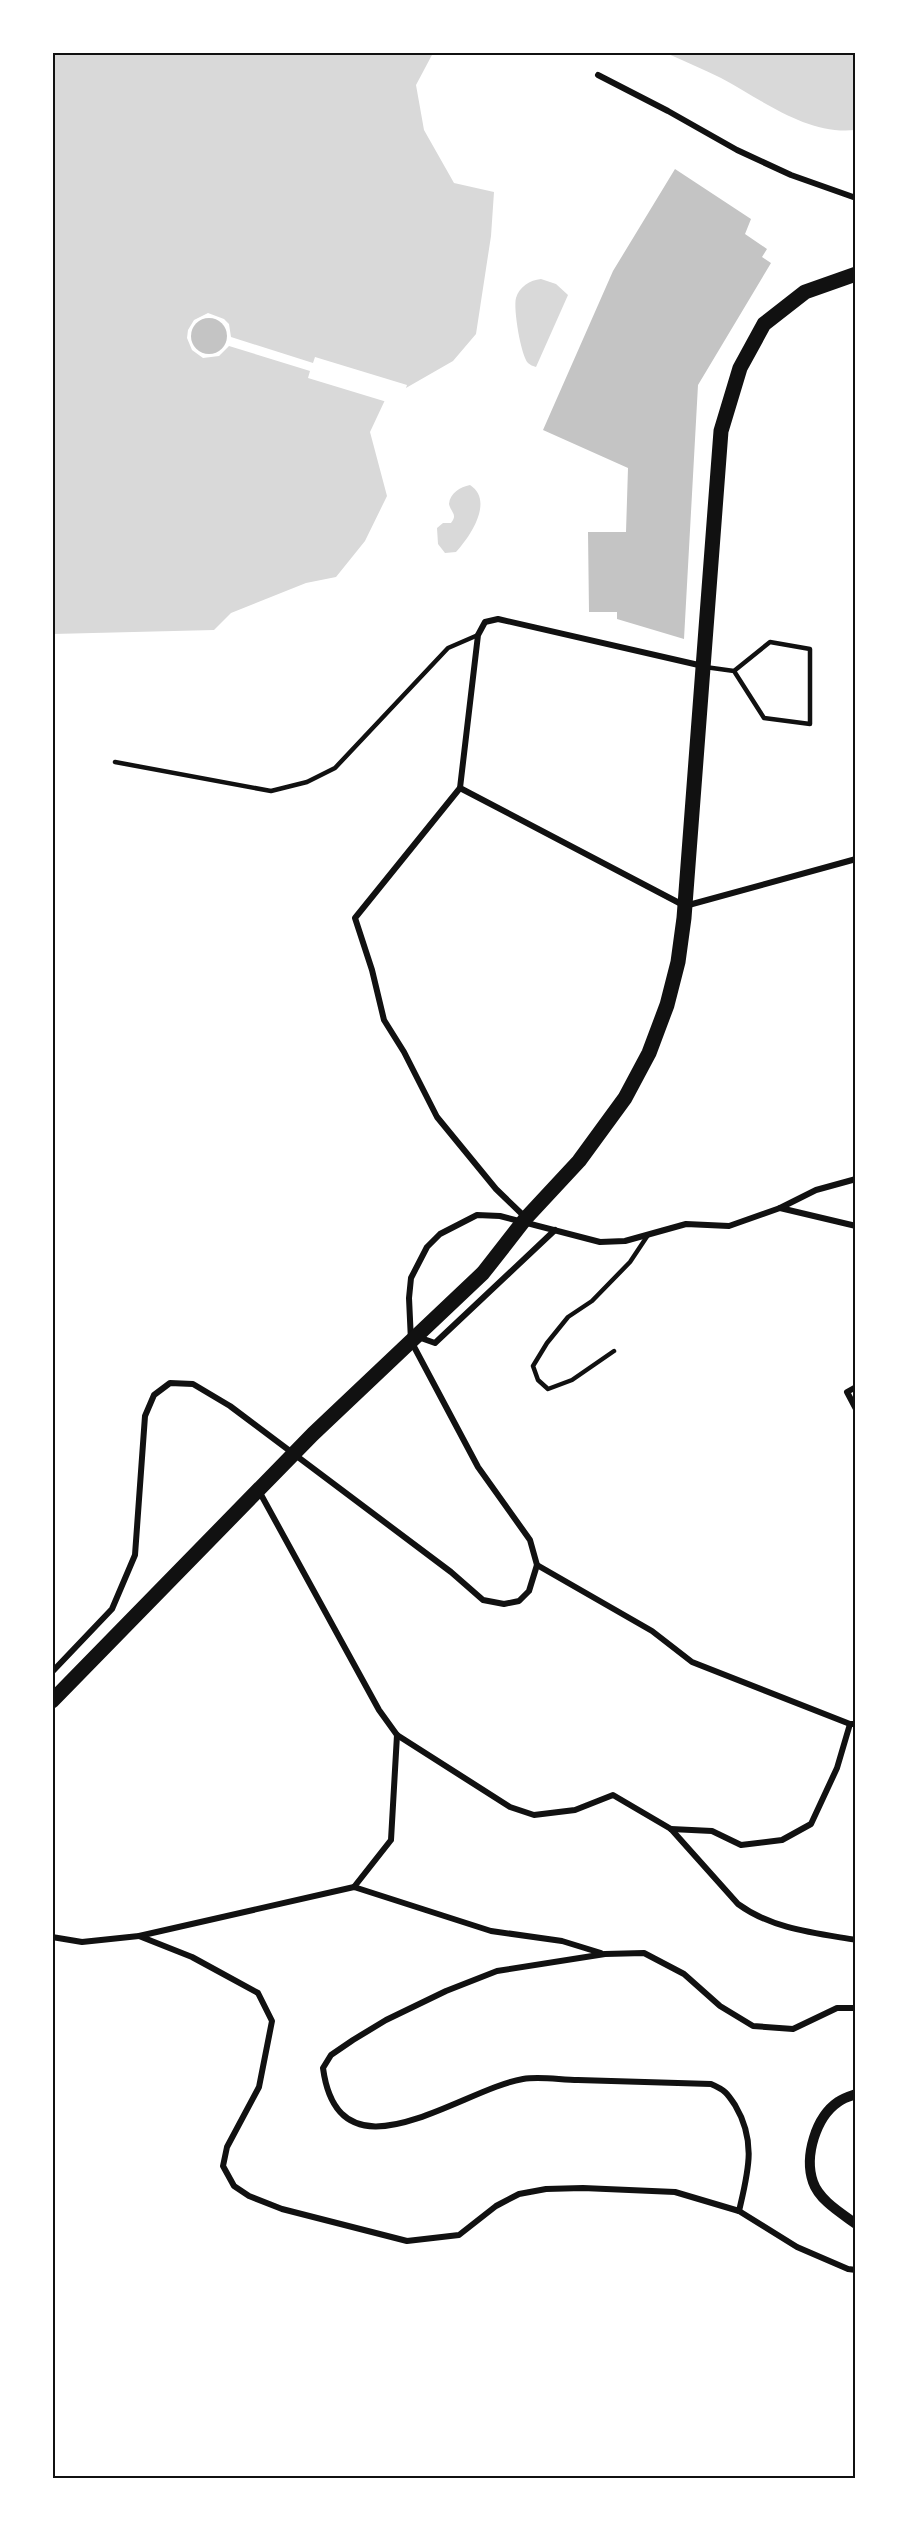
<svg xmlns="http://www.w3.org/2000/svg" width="908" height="2531" viewBox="0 0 908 2531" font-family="Rubik,sans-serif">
  <rect width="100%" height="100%" fill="#fff"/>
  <g fill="#d9d9d9">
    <polygon points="53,53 433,53 416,85 424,130 454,183 494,192 491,236 476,334 453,361 385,400 370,432 387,496 365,541 336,577 306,583 231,613 214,630 53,634"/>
    <path d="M 666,53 L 855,53 L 855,130 C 807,135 762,100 721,78 C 703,69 684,61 666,53 Z"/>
    <path d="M 541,279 L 556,284 L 568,295 L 536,367 C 533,366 530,365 528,363 C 521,356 513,308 516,298 C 519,287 530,280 541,279 Z"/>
    <path d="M 470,485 C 495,501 469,538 456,552 L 445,553 L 438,544 L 437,528 L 443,523 L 451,523 C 458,514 451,513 449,504 C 450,493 460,487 470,485 Z"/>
  </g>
  <polygon fill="#fff" points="208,313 224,319 229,324 231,337 313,363 315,357 407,385 405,391 387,402 308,378 310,371 229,346 219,356 203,358 192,350 187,338 188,330 194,320"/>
  <g fill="#c4c4c4">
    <polygon points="675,169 751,219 745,234 767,249 762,257 771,263 698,385 684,639 617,619 617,612 589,612 588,532 626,532 628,468 543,430 613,271"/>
    <circle cx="209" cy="336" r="18"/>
  </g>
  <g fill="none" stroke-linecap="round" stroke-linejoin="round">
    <g stroke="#111" stroke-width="4.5">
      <polyline points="705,667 734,671 770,642 810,649 810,724 764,718 734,671"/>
      <polyline points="115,762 271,791 307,782 335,768 448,648 478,635"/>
      <polyline points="614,1351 572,1380 548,1389 538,1380 533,1366 547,1343 568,1317 592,1301 630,1262 648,1235"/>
    </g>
    <g stroke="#111" stroke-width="6">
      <polyline points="598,75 668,111 737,150 791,175 856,198"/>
      <polyline points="460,788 685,906 856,859"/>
      <polyline points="780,1208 856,1226"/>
      <polyline points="526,1218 496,1189 437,1117 404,1052 384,1020 372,970 355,918 460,788 478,635 485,622 498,619 703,666"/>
      <polyline points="418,1337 435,1343 555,1230"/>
      <polyline points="856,1387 847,1392 856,1409"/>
      <path d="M 259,1491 L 379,1710 L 397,1735 L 510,1807 L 534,1815 L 575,1810 L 613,1795 L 671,1829 L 738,1904 C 772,1929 815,1933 856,1940"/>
      <polyline points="537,1565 652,1631 692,1662 850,1724 856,1724"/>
      <polyline points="52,1672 112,1609 135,1555 145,1416 154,1395 170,1383 193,1384 230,1406 451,1572 483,1600 504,1604 519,1601 529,1591 537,1565 530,1540 478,1467 411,1341 409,1298 411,1278 427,1247 440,1234 477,1215 500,1216 600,1242 625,1241 686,1224 729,1226 780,1208 816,1190 856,1179"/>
      <polyline points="671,1829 712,1831 741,1845 782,1840 811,1824 837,1768 850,1724"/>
      <polyline points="354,1887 391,1840 397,1735"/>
      <polyline points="139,1936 192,1957 258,1993 272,2021 259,2087 227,2147 223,2166 234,2186 249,2196 282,2209 407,2241 459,2235 496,2206 519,2194 546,2189 583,2188 675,2192 739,2211 797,2247 848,2269 856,2270"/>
      <polyline points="52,1937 82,1942 139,1936 354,1887 491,1931 562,1941 601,1953"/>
      <path d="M 739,2211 C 748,2172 757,2142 735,2105 C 727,2093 725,2090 711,2084 C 667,2083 622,2081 578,2080 C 561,2080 540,2076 523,2079 C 461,2089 339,2187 323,2068 L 331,2055 L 353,2040 L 386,2020 L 446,1991 L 497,1971 L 605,1954 L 644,1953 L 684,1974 L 720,2006 L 753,2026 L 793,2029 L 837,2008 L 856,2008"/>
    </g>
    <path stroke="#111" stroke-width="10" d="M 856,2094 C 850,2096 843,2098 838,2102 C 816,2117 804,2156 813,2182 C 819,2200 841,2213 856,2224"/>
    <polyline stroke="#111" stroke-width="15" points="52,1701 313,1434 483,1273 526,1218 579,1161 625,1098 649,1053 667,1005 678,962 684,918 721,431 740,368 764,324 805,292 856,274"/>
  </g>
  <rect width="908" height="2531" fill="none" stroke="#ffffff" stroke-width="108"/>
  <rect x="54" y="54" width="800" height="2423" fill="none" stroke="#111" stroke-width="2"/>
</svg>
